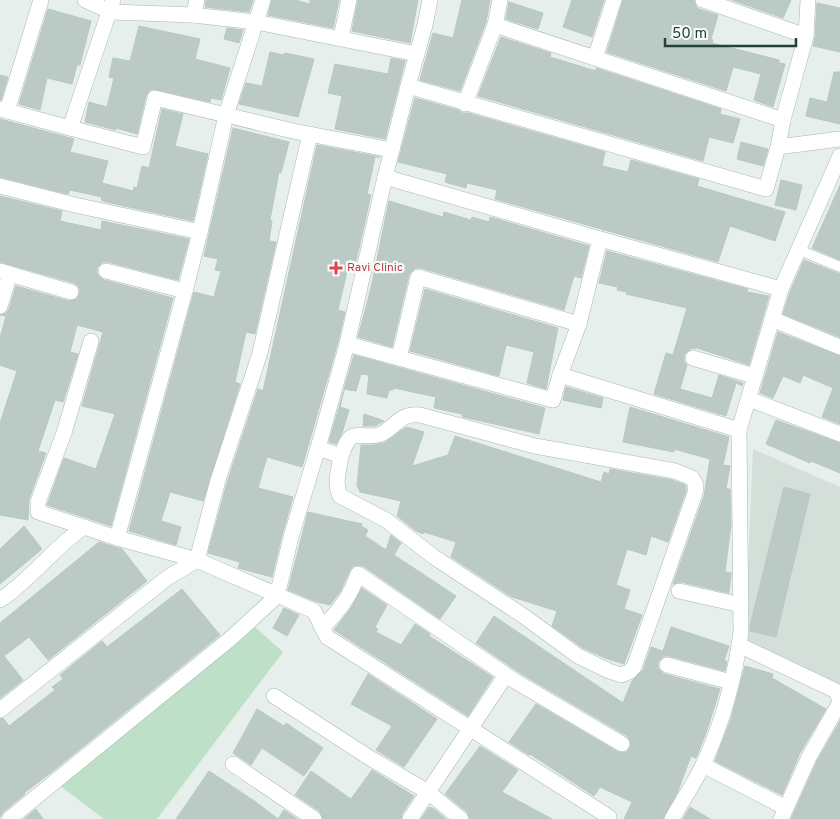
<svg xmlns="http://www.w3.org/2000/svg" width="840" height="819" viewBox="0 0 840 819" font-family="Overpass,sans-serif">
  <rect width="100%" height="100%" fill="#e6efeb"/>
  <polygon fill="#d4dfda" points="753,449 840,487 840,684 745,641"/>
  <polygon fill="#bfe0c8" points="255,627 283,652 157,819 104,819 59,785"/>
  <g fill="#bbcac4" stroke="#b8c9c2">
    <polygon points="206,0 253,0 249,12 205,7"/>
    <polygon points="272,0 295,0 310,4 310,0 339,0 333,28 268,15"/>
    <polygon points="358,0 418,0 410,43 352,31"/>
    <polygon points="462,0 490,0 486,22 460,91 420,80 433,33 453,38"/>
    <polygon points="572,0 604,0 592,37 563,27"/>
    <polygon points="623,0 694,0 696,6 699,9 718,15 711,39 713,40 712,43 779,60 779,63 785,64 773,107 754,100 761,74 733,67 726,91 607,52"/>
    <polygon points="732,0 791,0 783,18"/>
    <polygon points="509,2 543,13 538,29 506,19"/>
    <polygon points="817,3 840,8 840,52 813,46 815,37"/>
    <polygon points="48,9 91,21 80,65 77,65 72,84 47,78 40,110 19,104"/>
    <polygon points="139,26 200,39 195,59 230,68 221,100 211,98 210,102 153,89 149,91 146,96 137,134 116,128 116,130 85,122 89,102 107,107 114,78 109,77 113,58 130,61"/>
    <polygon points="227,28 243,30 239,43 224,39"/>
    <polygon points="501,37 551,53 550,57 596,71 596,68 721,109 720,114 740,119 733,143 709,137 703,161 478,96"/>
    <polygon points="270,52 284,55 285,53 314,59 298,117 239,104 246,83 262,86"/>
    <polygon points="391,58 405,61 385,139 335,129 342,96 328,93 335,64 388,74"/>
    <polygon points="834,72 840,72 840,124 806,116 810,98 827,102"/>
    <polygon points="0,75 8,77 1,100 0,100"/>
    <polygon points="415,98 458,110 462,113 468,113 605,152 602,166 628,172 631,160 699,179 697,186 785,212 775,241 730,226 718,262 495,199 497,190 467,183 466,188 445,182 447,174 398,162"/>
    <polygon points="162,109 183,114 175,146 208,154 193,221 106,202 101,200 102,197 70,190 68,194 0,177 0,119 74,139 70,152 108,161 102,183 133,191 134,187 137,188 142,166 149,168"/>
    <polygon points="233,128 289,142 281,173 279,172 270,220 272,221 269,241 276,242 255,334 246,332 235,382 240,384 203,501 170,492 161,521 181,527 176,545 129,531 194,292 214,297 221,271 215,270 218,259 204,256"/>
    <polygon points="741,142 768,149 763,166 737,159"/>
    <polygon points="317,145 380,157 375,157 367,194 371,195 356,261 350,259 338,310 345,312 338,342 302,467 267,457 258,488 293,497 282,535 272,577 238,568 240,562 208,553 227,483 258,389 263,391"/>
    <polygon points="781,180 802,185 796,210 775,205"/>
    <polygon points="840,185 840,260 812,248"/>
    <polygon points="0,196 62,211 60,221 101,230 102,221 189,239 178,280 108,262 103,262 97,268 97,274 104,280 173,298 111,526 47,505 64,458 96,469 115,414 82,406 103,332 77,325 70,352 78,354 63,402 55,400 38,451 46,453 29,499 28,520 0,515 0,423 17,371 0,365 0,338 6,316 0,315 6,313 9,309 16,286 69,301 77,299 80,290 78,286 74,283 0,262"/>
    <polygon points="389,201 443,217 444,212 471,220 472,217 489,222 490,217 589,246 581,278 574,276 564,310 421,268 415,268 409,275 392,347 358,337 371,288"/>
    <polygon points="607,251 748,289 747,292 769,296 749,365 697,348 690,349 684,355 684,361 687,365 680,389 712,398 719,375 743,383 742,386 736,383 726,416 654,394 666,353 673,355 687,308 626,294 627,292 617,290 618,287 599,283"/>
    <polygon points="804,260 840,274 840,337 783,314 790,292"/>
    <polygon points="425,289 558,328 546,389 527,383 534,352 506,345 499,376 410,351"/>
    <polygon points="778,332 840,356 840,424 822,417 833,388 803,375 800,383 783,376 773,398 760,393"/>
    <polygon points="354,355 545,408 539,434 463,417 462,416 462,414 434,408 436,397 394,388 393,390 389,390 387,398 367,394 369,375 361,374 356,391 344,389"/>
    <polygon points="566,387 603,398 601,408 563,400"/>
    <polygon points="344,390 340,407 349,410 342,433 336,444 329,442"/>
    <polygon points="630,407 729,437 723,465 730,466 726,489 730,489 731,525 725,572 731,573 729,593 681,582 673,584 704,496 710,459 674,449 674,452 623,442"/>
    <polygon points="364,414 376,418 384,421 375,426 363,426"/>
    <polygon points="776,420 840,443 840,473 811,461 810,463 766,444"/>
    <polygon points="406,427 424,432 412,466 448,455 455,436 601,482 604,472 609,474 610,469 672,480 685,485 686,491 668,542 651,536 646,555 627,549 616,585 630,590 624,609 642,615 624,664 605,658 583,648 552,626 557,611 512,597 451,557 456,542 424,532 423,534 416,531 397,516 401,501 360,492 357,485 361,445 375,445 384,443"/>
    <polygon points="784,487 810,494 776,637 750,631 750,626"/>
    <polygon points="308,512 362,524 361,526 368,530 365,536 386,550 391,535 401,543 394,555 456,596 440,619 363,566 359,565 353,566 350,570 340,592 330,605 317,602 288,590"/>
    <polygon points="24,526 42,549 0,584 0,549"/>
    <polygon points="99,542 122,549 147,581 48,660 29,637 4,656 23,680 0,698 0,623"/>
    <polygon points="362,588 387,605 375,627 378,629 376,632 401,645 415,624 430,634 429,636 493,677 468,716 334,630 351,608"/>
    <polygon points="182,589 220,635 53,771 24,793 25,794 3,812 0,817 0,719 3,718 9,726 55,690 52,687 63,679 60,675 102,641 107,647"/>
    <polygon points="284,608 299,615 287,636 273,628"/>
    <polygon points="494,616 623,703 632,681 643,670 651,647 663,651 671,627 729,646 724,661 727,661 725,671 669,656 664,656 658,662 658,668 664,674 720,689 707,730 696,758 691,756 678,791 663,819 624,819 632,802 600,787 594,796 530,754 529,755 509,742 536,704 618,752 627,752 631,745 630,740 627,736 520,673 476,643"/>
    <polygon points="745,666 773,674 772,678 826,709 800,753 782,795 715,761 731,719"/>
    <polygon points="368,674 437,719 404,767 376,750 392,726 351,704"/>
    <polygon points="257,709 284,726 286,723 323,748 304,776 262,748 251,765 233,753"/>
    <polygon points="840,721 840,819 791,819 817,761"/>
    <polygon points="480,746 518,770 502,792 552,819 470,819 467,812 445,794"/>
    <polygon points="372,770 414,796 402,814 401,819 323,819 319,811 295,795 311,771 351,799"/>
    <polygon points="209,771 253,800 278,819 176,819"/>
    <polygon points="429,807 434,809 446,819 421,819"/>
    <polygon points="690,807 710,819 683,819"/>
    <polygon points="36,809 43,819 24,819"/>
    <polygon points="284,810 297,819 278,819"/>
  </g>
  <g fill="none" stroke-linecap="round" stroke-linejoin="round">
    <g stroke="#a8b8b2" stroke-width="11">
      <polyline id="service" points="799,250 840,267"/>
    </g>
    <g stroke="#a8b8b2" stroke-width="16">
      <g id="minor">
        <polyline points="85,0 111,12 193,15 256,22 417,54"/>
        <polyline points="430,0 425,25 408,86 766,189 778,147"/>
        <polyline points="703,0 806,36"/>
        <polyline points="808,0 806,36 783,120 778,147 840,139"/>
        <polyline points="193,15 197,0"/>
        <polyline points="495,25 783,120"/>
        <polyline points="341,37 349,0"/>
        <polyline points="595,58 614,0"/>
        <polyline points="465,104 495,25 500,0"/>
        <polyline points="0,109 70,128 113,0"/>
        <polyline points="7,111 41,0"/>
        <polyline points="70,128 143,147 155,98 293,131 392,150"/>
        <polyline points="310,134 260,353 218,480 197,560 314,611 327,637 609,817"/>
        <polyline points="385,177 600,239 781,289"/>
        <polyline points="0,186 75,205 200,232 226,115 263,0"/>
        <polyline points="600,239 579,324 560,375 739,430"/>
        <polyline points="0,271 10,274 0,306"/>
        <polyline points="106,271 185,291"/>
        <polyline points="10,274 71,292"/>
        <polyline points="772,319 840,347"/>
        <polyline points="347,344 553,400 560,375"/>
        <polyline points="399,358 418,277 579,324"/>
        <polyline points="693,358 754,376"/>
        <polyline points="749,399 840,434"/>
        <path d="M 318,448 L 341,456 C 343,451 346,442 350,438 C 358,432 372,439 381,434 C 397,426 399,413 420,415 L 535,446 L 675,471 L 692,478 L 696,485 L 695,493 L 634,667 L 629,672 L 621,675 L 609,671 L 578,656 L 525,617 L 434,557 L 386,520 L 340,496 C 334,484 339,469 341,456"/>
        <polyline points="117,538 185,291 200,232"/>
        <polyline points="679,591 741,605"/>
        <path d="M 0,600 C 31,580 53,548 84,527"/>
        <path d="M 322,628 C 339,611 350,597 358,574 L 515,681 L 622,744"/>
        <polyline points="739,645 836,691 840,701"/>
        <polyline points="667,665 731,682"/>
        <polyline points="274,696 370,758 428,792 461,819"/>
        <polyline points="0,710 167,578 197,560 117,538 38,512 38,502 64,433 91,341"/>
        <polyline points="233,764 314,819"/>
        <polyline points="703,765 786,808"/>
        <polyline points="9,819 230,639 277,596 291,537 318,448 347,344 385,177 408,86"/>
        <polyline points="410,819 506,675"/>
        <path d="M 672,819 C 682,801 694,784 703,765 C 722,724 735,677 741,632 L 739,430 L 781,289 L 840,156"/>
        <polyline points="781,819 809,757 840,702"/>
      </g>
    </g>
    <use href="#service" stroke="#fff" stroke-width="10"/>
    <use href="#minor" stroke="#fff" stroke-width="15"/>
  </g>
  <path fill="#e0444e" stroke="#f7fbf9" stroke-width="2" d="M333.5 260.5h5v5h5v5h-5v5h-5v-5h-5v-5h5z"/>
  <g text-anchor="middle" dominant-baseline="central" stroke-width="4.5" stroke-linejoin="round" paint-order="stroke">
    <g font-size="12" fill="#be3a42" stroke="#f7fbf9" text-anchor="start">
      <text x="347" y="268">Ravi Clinic</text>
    </g>
  </g>
  <path d="M665 38v8h131v-8" fill="none" stroke="#24423a" stroke-width="2.5"/>
  <text x="672" y="38" font-size="15" fill="#24423a" stroke="#f7fbf9" stroke-width="4" paint-order="stroke">50 m</text>
</svg>
